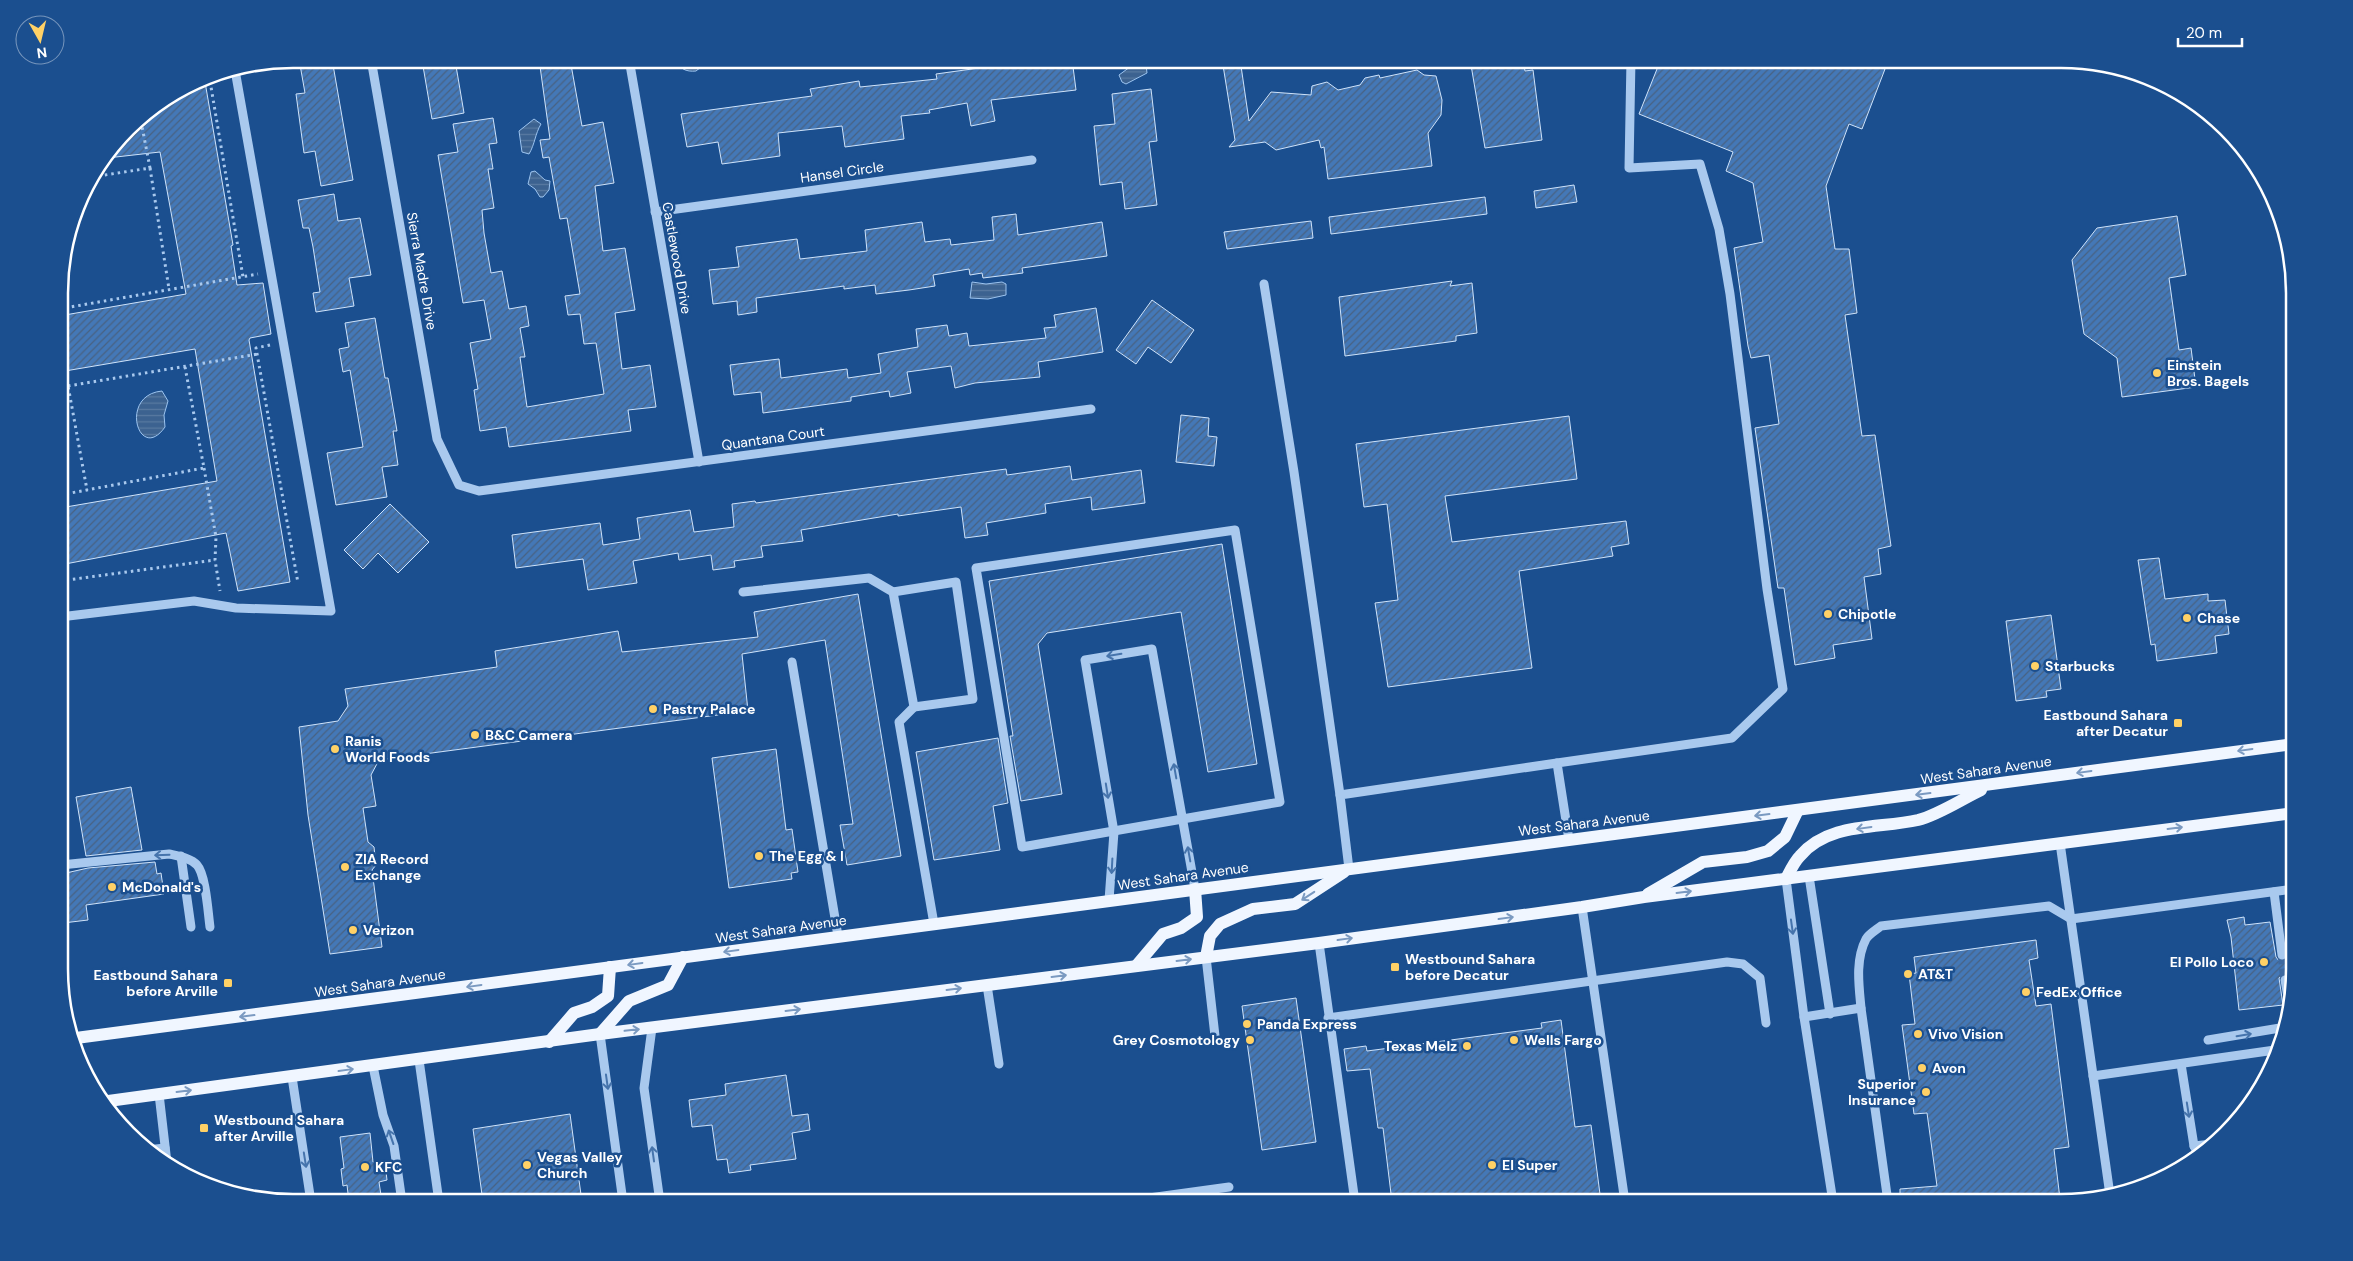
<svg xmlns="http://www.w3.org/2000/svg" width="2353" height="1261" viewBox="0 0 2353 1261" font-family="'DM Sans',sans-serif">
  <defs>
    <pattern id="water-rules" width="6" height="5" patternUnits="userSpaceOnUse" patternTransform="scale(1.25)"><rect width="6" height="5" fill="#3c6290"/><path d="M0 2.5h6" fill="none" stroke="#597aa1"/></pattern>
    <pattern id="building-hatch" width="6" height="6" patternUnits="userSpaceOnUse" patternTransform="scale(1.25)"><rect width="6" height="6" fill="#4478b7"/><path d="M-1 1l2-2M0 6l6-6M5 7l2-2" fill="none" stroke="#486282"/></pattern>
  </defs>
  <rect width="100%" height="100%" fill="#1b4f8f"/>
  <g fill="url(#water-rules)" stroke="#9cc4f0">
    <path d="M 676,59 L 699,59 L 701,67 L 696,71 C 686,72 679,69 676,59 Z"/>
    <polygon points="1138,61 1146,65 1147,73 1126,84 1122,82 1119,75"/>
    <path d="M 534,119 L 541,124 C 535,134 535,144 529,154 L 522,152 L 519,131 Z"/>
    <polygon points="535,171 545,180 550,181 549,190 543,197 540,197 535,189 528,184 531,172"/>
    <polygon points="972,282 986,284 1002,282 1006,284 1006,295 988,299 970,298"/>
    <path d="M 162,391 L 168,401 L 164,415 L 165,427 C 139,464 118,395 162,391 Z"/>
  </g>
  <g fill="url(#building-hatch)" stroke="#cfe3fa">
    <polygon points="299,59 332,59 353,180 321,186 315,151 304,153 296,94 305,93"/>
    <polygon points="539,59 570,59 582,126 603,122 614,183 595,186 603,251 625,248 635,310 615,313 622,369 650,365 656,407 628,410 631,431 509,447 506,427 480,431 474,390 478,389 470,343 491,339 484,300 463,303 438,155 458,152 453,124 493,118 497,143 489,144 493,169 488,169 494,208 482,210 484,233 491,273 502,271 509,309 526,306 529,326 520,328 525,357 520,357 527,407 604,394 596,343 584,344 580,314 568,315 565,296 580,294 567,218 560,219 549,157 543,158 540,140 550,139"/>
    <polygon points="1044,59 1072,59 1076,90 991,100 995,121 971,126 967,103 929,110 930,113 901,116 904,139 845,147 842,126 778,133 780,156 722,164 718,142 687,147 681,114 812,96 810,89 859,81 860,87 937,79 936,74"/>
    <polygon points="1222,59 1240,59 1249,121 1271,92 1311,95 1312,86 1327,82 1338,90 1360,85 1365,78 1379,75 1380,78 1417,70 1424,75 1436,76 1442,100 1441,115 1428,133 1432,166 1328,179 1324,147 1321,148 1319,140 1276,150 1265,142 1229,147 1235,140"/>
    <polygon points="1470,59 1523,59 1525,71 1533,70 1542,140 1485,148"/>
    <polygon points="1661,59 1874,59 1872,65 1885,69 1862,129 1849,124 1826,186 1835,249 1849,249 1857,313 1845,315 1862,436 1875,435 1891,546 1878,549 1881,574 1864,577 1872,639 1833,645 1835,658 1795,665 1784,588 1778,588 1755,428 1779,424 1769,355 1751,358 1748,346 1734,248 1763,242 1753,183 1726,171 1733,152 1639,114"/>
    <polygon points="455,60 464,113 432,119 423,66"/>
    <polygon points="204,76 233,245 231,246 237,285 263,283 271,334 250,338 249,340 290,582 238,591 226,533 60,565 60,508 217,481 195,349 59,372 59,316 186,294 160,152 107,158 138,117"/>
    <polygon points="1151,89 1157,141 1149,142 1157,205 1125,209 1122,182 1100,185 1094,126 1115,124 1112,94"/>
    <polygon points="1574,185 1577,202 1536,208 1534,191"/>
    <polygon points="334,194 338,221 360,218 371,275 349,278 354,306 316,312 313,293 320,292 313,247 309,228 303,228 298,200"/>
    <polygon points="1485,197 1487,214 1331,234 1329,217"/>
    <polygon points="1016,214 1018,235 1102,222 1107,256 1022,268 1023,273 983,278 982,273 970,275 969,269 933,275 935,286 909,290 876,294 875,285 844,289 844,286 756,298 757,312 738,315 737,301 713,304 709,270 739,267 736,247 797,239 800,259 867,251 865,230 922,222 925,242 950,239 951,245 994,240 992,217"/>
    <polygon points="2177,216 2186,275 2169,278 2179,350 2191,348 2196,387 2122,397 2117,358 2084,334 2072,260 2097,228"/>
    <polygon points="1311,221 1313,238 1227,249 1224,232"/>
    <polygon points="1452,281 1450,286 1472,283 1477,333 1456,336 1456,341 1345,356 1339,297"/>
    <polygon points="1152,300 1194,330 1171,363 1148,347 1136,364 1116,350"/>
    <polygon points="1096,308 1103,352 1038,362 1040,377 975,383 955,388 951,366 907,372 911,393 890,397 889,391 851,397 851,401 763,413 761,392 734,395 730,365 779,359 781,378 847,369 848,378 881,373 878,354 918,347 916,329 947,325 949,336 967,333 969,346 1046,338 1044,328 1056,327 1054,315"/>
    <polygon points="375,318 385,378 388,378 397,431 393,431 398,465 382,467 387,497 336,505 327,453 363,447 350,370 343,372 339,349 349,347 345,323"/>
    <polygon points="1181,415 1209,418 1208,436 1217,437 1214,466 1176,462"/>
    <polygon points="1569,416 1577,479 1445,496 1452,542 1626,521 1629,544 1611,547 1613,556 1519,571 1532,668 1388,687 1375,603 1398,600 1387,504 1364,507 1356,444"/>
    <polygon points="1070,466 1072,480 1141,470 1145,503 1092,510 1091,497 1045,504 1046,513 986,523 988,535 965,538 961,507 898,516 898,514 801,530 803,541 761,546 763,557 734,561 735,567 713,570 711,555 679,560 678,553 633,561 637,583 588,590 583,559 516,568 512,535 600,523 603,545 640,539 637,518 690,510 694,532 734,527 732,504 755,501 756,503 1006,469 1007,475"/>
    <polygon points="390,504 429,542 398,573 378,553 363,569 344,550"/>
    <polygon points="1222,544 1257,764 1208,772 1181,612 1047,633 1038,644 1062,794 1021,801 1010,736 1013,736 989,581"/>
    <polygon points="2159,558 2165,599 2208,594 2208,601 2225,600 2229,634 2215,636 2217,653 2157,661 2155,644 2151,645 2138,560"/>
    <polygon points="858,594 901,856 847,865 840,825 853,824 825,640 742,654 748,711 379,760 371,775 376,806 363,808 368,842 374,847 376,865 372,870 382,947 330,954 308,815 299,727 338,721 348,706 345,689 497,667 495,651 618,631 622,652 758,637 754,612"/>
    <polygon points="2051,615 2061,689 2046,691 2047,697 2016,701 2006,621"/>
    <polygon points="998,738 1008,803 993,806 1000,850 934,860 916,752"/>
    <polygon points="776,749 786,830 792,829 798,872 791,873 792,879 729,888 712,758"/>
    <polygon points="131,787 142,850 86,856 76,797"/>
    <polygon points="155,862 157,874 161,873 164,894 86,905 88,920 63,923 61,880 66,879 66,873 88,868"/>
    <polygon points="2244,917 2245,925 2270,922 2276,957 2279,961 2285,960 2288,954 2292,954 2294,969 2292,979 2284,974 2279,978 2283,1005 2239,1010 2231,937 2227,920"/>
    <polygon points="2036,940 2038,958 2029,960 2036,1006 2051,1004 2069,1147 2054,1149 2060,1199 2043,1202 1900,1202 1900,1189 1937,1186 1927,1113 1914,1114 1902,1025 1915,1024 1909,974 1916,973 1914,957"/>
    <polygon points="1296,998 1316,1142 1262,1150 1242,1006"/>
    <polygon points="1561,1020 1575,1127 1591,1125 1601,1202 1392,1202 1383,1128 1378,1128 1370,1069 1347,1071 1344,1049 1366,1046 1367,1051 1542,1028 1541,1023"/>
    <polygon points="786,1075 792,1116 808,1114 810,1130 792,1133 796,1159 750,1165 751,1170 729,1173 727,1159 717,1160 712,1125 692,1127 689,1100 726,1095 725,1084"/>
    <polygon points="570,1114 582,1202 483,1202 473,1129"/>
    <polygon points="370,1133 373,1162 378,1161 378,1165 385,1164 387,1180 379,1182 382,1202 349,1202 347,1185 343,1186 341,1169 344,1168 340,1137"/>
  </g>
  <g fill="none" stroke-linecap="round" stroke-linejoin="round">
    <polyline stroke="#3d69a0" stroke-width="9" stroke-dasharray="9 4.5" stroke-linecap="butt" points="2282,955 2285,980"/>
    <g stroke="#a9c9ee" stroke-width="3" stroke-dasharray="2.5 4" stroke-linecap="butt">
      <polyline points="209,75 243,277"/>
      <polyline points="150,168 169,289"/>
      <polyline points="92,177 150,168 140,116"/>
      <polyline points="59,309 258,274"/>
      <polyline points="59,336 87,490"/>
      <polyline points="270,345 256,348 298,583"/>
      <polyline points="68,386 258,354"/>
      <polyline points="204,468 216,537 215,560 220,591"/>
      <polyline points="60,495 204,468 185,367"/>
      <polyline points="60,581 215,560"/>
    </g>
    <g stroke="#a9c9ee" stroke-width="9">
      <polyline points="371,59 437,439 459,485 479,491 1091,409"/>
      <polyline points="629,59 699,462"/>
      <polyline points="655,212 1032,160"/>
      <polyline points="1264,284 1294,472 1340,795"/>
      <polygon points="1235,530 1280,802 1022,847 976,568"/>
      <polyline points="743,592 869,578 893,592 914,707 899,722 934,924"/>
      <polyline points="893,592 956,582 973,699 914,707"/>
      <polyline points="60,617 194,601 236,608 331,611 235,70"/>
      <polyline points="792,662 838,936"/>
      <polyline points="1569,840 1557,763 1732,738 1783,689 1767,589 1730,294 1719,229 1700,164 1629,168 1631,59"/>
      <polyline points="2060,843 2110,1195"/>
      <polyline points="181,856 191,927"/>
      <path d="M 61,865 L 169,854 C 178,856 191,858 197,865 C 206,875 208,913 210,927"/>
      <polyline points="1349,869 1340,795 1557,763"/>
      <polyline points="1809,876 1830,1014"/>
      <polyline points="1786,879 1804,1017 1833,1202"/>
      <polyline points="2274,892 2282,955"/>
      <polyline points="1109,900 1114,832 1085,660 1152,649 1195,889"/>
      <polyline points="1582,907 1625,1202"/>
      <polyline points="1319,943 1355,1202"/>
      <polyline points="1206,957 1215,1036"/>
      <polyline points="2285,980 2288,997"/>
      <polyline points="987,985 999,1064"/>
      <polyline points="1861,1008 1888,1202"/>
      <path d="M 1804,1017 L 1861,1008 C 1859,986 1855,960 1866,939 C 1869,934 1876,930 1881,926 L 2049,906 L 2071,919 L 2294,889"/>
      <polyline points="1328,1018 1727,962 1743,964 1760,978 1766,1023"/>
      <polyline points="652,1028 644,1088 660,1202"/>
      <polyline points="600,1034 623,1202"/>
      <polyline points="2208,1040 2280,1028"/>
      <polyline points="419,1060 439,1202"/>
      <polyline points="2181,1064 2194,1146 2199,1155"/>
      <polyline points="373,1066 383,1115 394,1146 402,1202"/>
      <polyline points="2093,1076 2275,1050"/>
      <polyline points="292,1077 311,1202"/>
      <polyline points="159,1094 167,1163"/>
      <polyline points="2194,1146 2212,1144"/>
      <polyline points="147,1150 165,1148"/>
      <polyline points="1120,1202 1229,1187"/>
    </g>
    <g stroke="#f0f6ff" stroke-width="12">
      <polyline points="2288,251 2292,283"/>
      <path d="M 1786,879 C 1790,871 1794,862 1800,856 C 1829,822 1878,829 1918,820 C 1938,815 1962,799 1981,790"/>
      <polyline points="1648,894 1703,862 1747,857 1768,851 1785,837 1798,810"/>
      <polyline points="1206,957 1210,936 1220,924 1253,909 1295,904 1344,872"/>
      <polyline points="1136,966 1163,934 1181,928 1197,917 1195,889"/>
      <polyline points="600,1034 629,1001 668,985 683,957"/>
      <polyline points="76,1038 2294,744"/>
      <polyline points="549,1042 574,1013 592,1007 608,996 610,967"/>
      <polyline points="101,1102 600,1034 1319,943 1582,907 1644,897 2294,813"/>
    </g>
  </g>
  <defs><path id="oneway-shaft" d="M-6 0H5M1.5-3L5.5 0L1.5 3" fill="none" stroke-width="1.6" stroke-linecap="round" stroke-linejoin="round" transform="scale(1.25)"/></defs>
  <g stroke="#4674ac">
    <use href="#oneway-shaft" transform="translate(1114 655) rotate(171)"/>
    <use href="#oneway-shaft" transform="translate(1175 771) rotate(-100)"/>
    <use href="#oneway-shaft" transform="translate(1107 791) rotate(81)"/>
    <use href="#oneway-shaft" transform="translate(1189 854) rotate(-100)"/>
    <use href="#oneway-shaft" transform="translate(162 855) rotate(178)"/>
    <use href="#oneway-shaft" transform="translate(1112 866) rotate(93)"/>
    <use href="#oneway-shaft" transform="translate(1792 927) rotate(82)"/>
    <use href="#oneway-shaft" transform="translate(2244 1035) rotate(-9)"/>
    <use href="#oneway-shaft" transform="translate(607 1082) rotate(82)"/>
    <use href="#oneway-shaft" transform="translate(2188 1110) rotate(81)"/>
    <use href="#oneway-shaft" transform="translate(391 1137) rotate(-109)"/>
    <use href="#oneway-shaft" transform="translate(653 1154) rotate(-98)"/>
    <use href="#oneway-shaft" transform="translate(305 1160) rotate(81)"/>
  </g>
  <g stroke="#7b9ac1">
    <use href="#oneway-shaft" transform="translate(2245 750) rotate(172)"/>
    <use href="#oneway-shaft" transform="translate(2084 772) rotate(172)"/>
    <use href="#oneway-shaft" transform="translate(1923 794) rotate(173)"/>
    <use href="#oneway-shaft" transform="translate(1762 815) rotate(173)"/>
    <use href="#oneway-shaft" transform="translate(1864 828) rotate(172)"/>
    <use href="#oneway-shaft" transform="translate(2175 828) rotate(-7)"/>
    <use href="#oneway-shaft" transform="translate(1684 892) rotate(-7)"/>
    <use href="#oneway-shaft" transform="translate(1308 896) rotate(147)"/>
    <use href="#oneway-shaft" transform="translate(1506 918) rotate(-8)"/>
    <use href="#oneway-shaft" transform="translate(1345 939) rotate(-8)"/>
    <use href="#oneway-shaft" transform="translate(731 951) rotate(172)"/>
    <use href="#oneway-shaft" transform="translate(1184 960) rotate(-7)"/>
    <use href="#oneway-shaft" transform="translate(635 964) rotate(172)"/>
    <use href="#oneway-shaft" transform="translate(1059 976) rotate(-7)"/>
    <use href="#oneway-shaft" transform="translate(474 986) rotate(172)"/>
    <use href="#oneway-shaft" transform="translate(954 989) rotate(-7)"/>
    <use href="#oneway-shaft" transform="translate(793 1010) rotate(-7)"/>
    <use href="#oneway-shaft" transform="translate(247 1016) rotate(173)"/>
    <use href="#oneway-shaft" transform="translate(632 1030) rotate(-6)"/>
    <use href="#oneway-shaft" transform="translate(346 1070) rotate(-8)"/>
    <use href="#oneway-shaft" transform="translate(184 1091) rotate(-7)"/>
  </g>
  <g fill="#ffd166" stroke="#1b4f8f" stroke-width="2">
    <circle cx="2157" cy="373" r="5"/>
    <circle cx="1828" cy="614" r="5"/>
    <circle cx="2187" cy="618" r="5"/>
    <circle cx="2035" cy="666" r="5"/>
    <circle cx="653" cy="709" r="5"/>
    <rect x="2173" y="718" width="10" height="10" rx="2.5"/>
    <circle cx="475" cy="735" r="5"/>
    <circle cx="335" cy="749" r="5"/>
    <circle cx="759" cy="856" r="5"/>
    <circle cx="345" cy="867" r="5"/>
    <circle cx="112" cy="887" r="5"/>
    <circle cx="353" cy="930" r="5"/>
    <circle cx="2264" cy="962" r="5"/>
    <rect x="1390" y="962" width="10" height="10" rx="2.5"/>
    <circle cx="1908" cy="974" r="5"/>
    <rect x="223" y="978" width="10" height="10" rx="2.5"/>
    <circle cx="2026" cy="992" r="5"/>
    <circle cx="1247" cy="1024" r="5"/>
    <circle cx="1918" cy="1034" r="5"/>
    <circle cx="1250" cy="1040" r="5"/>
    <circle cx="1514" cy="1040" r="5"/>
    <circle cx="1467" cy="1046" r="5"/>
    <circle cx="1922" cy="1068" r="5"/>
    <circle cx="1926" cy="1092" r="5"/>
    <rect x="199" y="1123" width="10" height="10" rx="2.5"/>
    <circle cx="527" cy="1165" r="5"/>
    <circle cx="1492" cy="1165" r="5"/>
    <circle cx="365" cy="1167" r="5"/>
  </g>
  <g text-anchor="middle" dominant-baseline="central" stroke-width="5" stroke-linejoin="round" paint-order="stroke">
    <g font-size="14" fill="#fff" stroke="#1b4f8f">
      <text transform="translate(842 172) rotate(-8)">Hansel Circle</text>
      <text transform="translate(677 258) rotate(80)">Castlewood Drive</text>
      <text transform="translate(422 271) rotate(80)">Sierra Madre Drive</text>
      <text transform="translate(773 438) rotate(-8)">Quantana Court</text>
      <text transform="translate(1986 770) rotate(-8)">West Sahara Avenue</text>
      <text transform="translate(1584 823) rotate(-7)">West Sahara Avenue</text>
      <text transform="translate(1183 876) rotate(-8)">West Sahara Avenue</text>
      <text transform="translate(781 929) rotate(-8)">West Sahara Avenue</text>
      <text transform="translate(380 983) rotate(-8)">West Sahara Avenue</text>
    </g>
    <g font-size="14" font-weight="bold" fill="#fff" stroke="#1b4f8f" text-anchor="start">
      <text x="2167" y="365">Einstein<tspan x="2167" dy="16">Bros. Bagels</tspan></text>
      <text x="1838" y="614">Chipotle</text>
      <text x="2197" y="618">Chase</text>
      <text x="2045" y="666">Starbucks</text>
      <text x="663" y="709">Pastry Palace</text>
      <text x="2168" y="715" text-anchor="end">Eastbound Sahara<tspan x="2168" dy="16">after Decatur</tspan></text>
      <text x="485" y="735">B&amp;C Camera</text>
      <text x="345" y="741">Ranis<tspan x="345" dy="16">World Foods</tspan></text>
      <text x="769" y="856">The Egg &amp; I</text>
      <text x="355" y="859">ZIA Record<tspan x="355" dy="16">Exchange</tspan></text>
      <text x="122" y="887">McDonald's</text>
      <text x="363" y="930">Verizon</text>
      <text x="1405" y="959">Westbound Sahara<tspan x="1405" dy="16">before Decatur</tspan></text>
      <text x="2254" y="962" text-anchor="end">El Pollo Loco</text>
      <text x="1918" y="974">AT&amp;T</text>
      <text x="218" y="975" text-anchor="end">Eastbound Sahara<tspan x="218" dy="16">before Arville</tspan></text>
      <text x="2036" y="992">FedEx Office</text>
      <text x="1257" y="1024">Panda Express</text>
      <text x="1928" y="1034">Vivo Vision</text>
      <text x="1240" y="1040" text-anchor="end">Grey Cosmotology</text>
      <text x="1524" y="1040">Wells Fargo</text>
      <text x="1457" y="1046" text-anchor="end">Texas Melz</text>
      <text x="1932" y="1068">Avon</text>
      <text x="1916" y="1084" text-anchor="end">Superior<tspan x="1916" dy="16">Insurance</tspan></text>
      <text x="214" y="1120">Westbound Sahara<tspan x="214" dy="16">after Arville</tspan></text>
      <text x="537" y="1157">Vegas Valley<tspan x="537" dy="16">Church</tspan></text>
      <text x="1502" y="1165">El Super</text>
      <text x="375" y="1167">KFC</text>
    </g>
  </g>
  <path d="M0 0H2353V1261H0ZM293 68H2061A225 225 0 0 1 2286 293V969A225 225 0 0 1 2061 1194H293A225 225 0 0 1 68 969V293A225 225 0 0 1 293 68Z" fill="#1b4f8f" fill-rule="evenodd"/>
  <path fill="none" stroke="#fff" stroke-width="2.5" d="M293 68H2061A225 225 0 0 1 2286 293V969A225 225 0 0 1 2061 1194H293A225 225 0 0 1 68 969V293A225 225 0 0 1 293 68Z"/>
  <g transform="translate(40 40) rotate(172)"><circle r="24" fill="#1b4f8f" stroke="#7695bc"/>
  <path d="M0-4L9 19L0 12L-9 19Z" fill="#ffd166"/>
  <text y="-8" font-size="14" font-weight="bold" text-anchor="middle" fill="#ffffff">N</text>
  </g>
  <path d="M2178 38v8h64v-8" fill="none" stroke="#ffffff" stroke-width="2.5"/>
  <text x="2186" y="38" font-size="15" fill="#ffffff" stroke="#1b4f8f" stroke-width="4" paint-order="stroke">20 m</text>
</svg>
